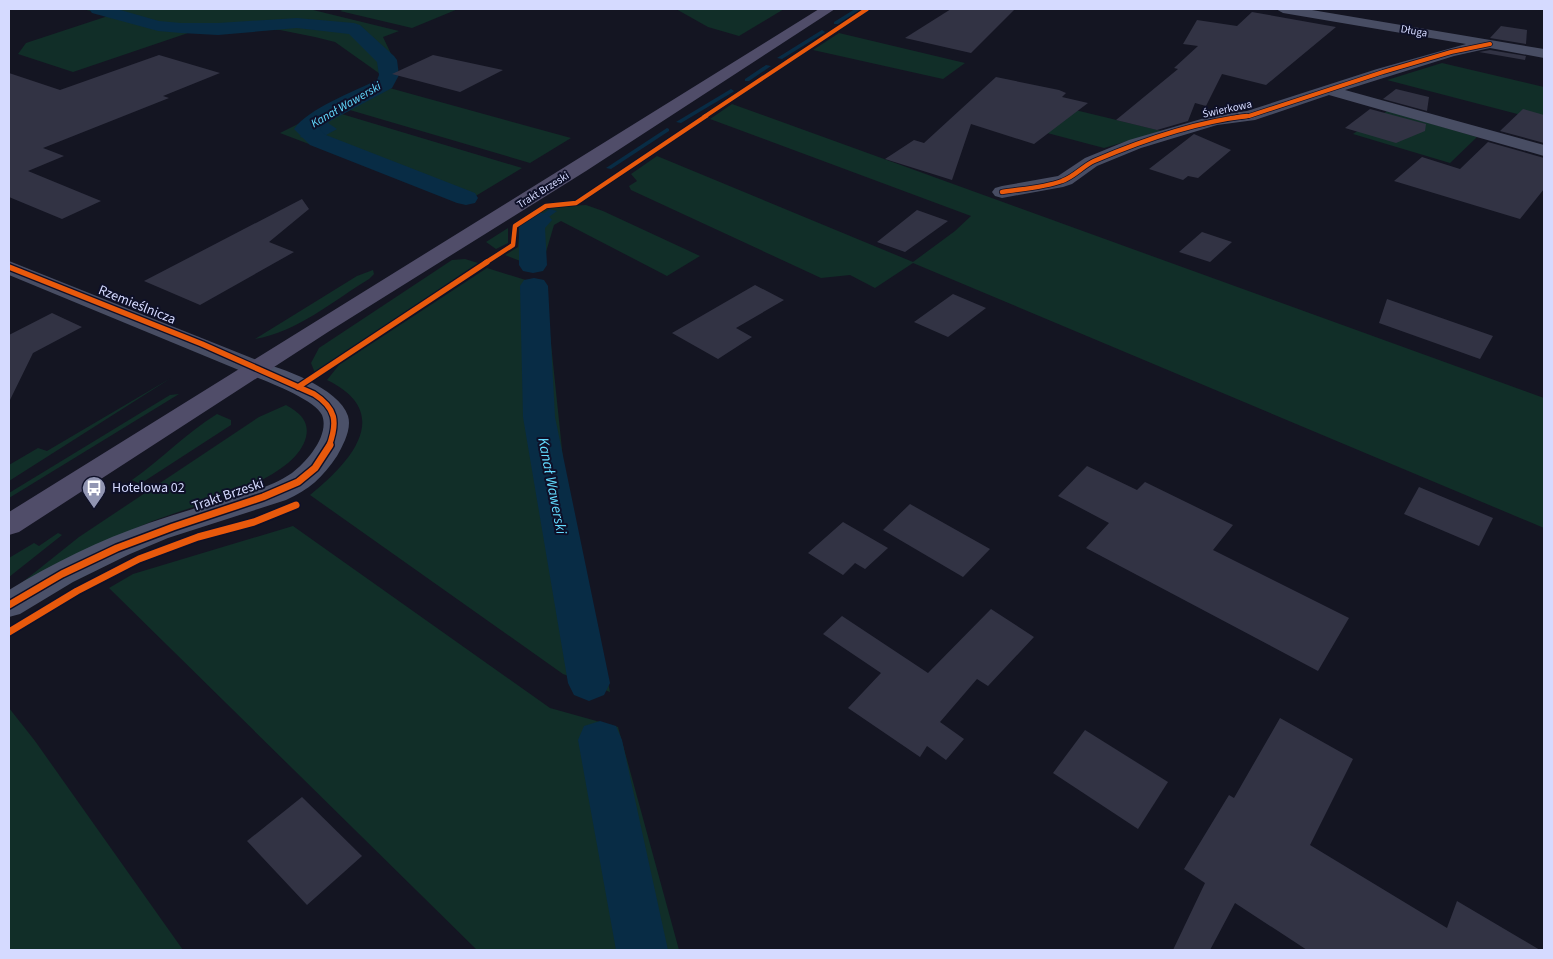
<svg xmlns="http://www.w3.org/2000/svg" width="1553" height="959" viewBox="0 0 1553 959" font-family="'Source Sans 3',sans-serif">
  <rect width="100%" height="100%" fill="#141522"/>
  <g fill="#112e28">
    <polygon points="83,9 309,9 399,31 383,37 393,58 392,84 386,87 571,138 530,163 343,108 335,112 522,168 464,203 280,133 378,84 383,76 335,42 315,37 280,30 186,31 188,33 73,72 18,54 26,43 108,16"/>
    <polygon points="345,9 458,9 412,28 340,11"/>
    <polygon points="676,9 784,9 739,36 708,27"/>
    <polygon points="839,33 965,63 943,79 813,50"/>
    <polygon points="1442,63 1544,87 1544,121 1387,80"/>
    <polygon points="732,104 1544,398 1544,528 913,263 875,288 850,275 821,278 631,190 629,186 637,181 631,174 657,156 913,262 955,231 971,216 710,119"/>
    <polygon points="1071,109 1162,131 1104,148 1017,125"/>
    <polygon points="1387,111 1477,137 1450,163 1353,134"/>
    <polygon points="586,205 603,211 700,256 667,276 561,221 554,225 541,269 505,255 518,247 520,226 549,207"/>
    <polygon points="508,228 508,243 496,249 486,242"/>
    <polygon points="465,259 478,263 315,373 311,363 319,348 452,260"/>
    <path d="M 487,268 L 545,286 L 563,459 L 610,692 L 563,674 L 310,495 C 351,462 395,413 327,380 L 339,365 Z"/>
    <path d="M 373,270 L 374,274 L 369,279 C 333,301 297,332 255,339 L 357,276 Z"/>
    <polygon points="171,378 9,481 9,465 38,448 47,451"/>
    <polygon points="179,394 9,498 9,493 170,395"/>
    <path d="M 286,405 C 298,412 310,420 306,437 C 295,483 188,506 148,523 C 100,543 54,567 9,593 L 79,537 L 259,417 Z"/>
    <path d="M 217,414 L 231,420 L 231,425 L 140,484 L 132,480 C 162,459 186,433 217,414 Z"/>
    <polygon points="293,526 550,708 618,727 679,950 477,950 109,588 133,574"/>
    <polygon points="58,533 62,535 9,577 9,558 34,543 39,546"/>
    <polygon points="9,708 35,741 183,950 9,950"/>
  </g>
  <polygon fill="#082c45" points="325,121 337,129 317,140 300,137 310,125"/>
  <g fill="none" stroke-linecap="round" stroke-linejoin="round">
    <g fill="#082c45" fill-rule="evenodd">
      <polygon points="855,9 861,9 838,24 834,24 834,22"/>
      <polygon points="822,30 825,32 824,33 782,59 777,58"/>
      <polygon points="766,65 771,66 749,81 745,81 745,79"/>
      <polygon points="731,89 734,91 733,92 681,123 676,122"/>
      <polygon points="667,128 669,129 669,131 611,169 606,168"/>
      <polygon points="550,209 557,211 542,222 536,222 536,218"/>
    </g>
    <g fill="#082c45" fill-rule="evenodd">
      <path d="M 89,9 L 117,9 L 159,21 L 181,23 L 218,23 L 297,18 L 354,23 L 360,25 L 394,56 L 397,60 L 399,75 L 392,88 L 332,120 L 319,129 L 326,135 L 475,193 L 478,198 L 475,203 L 466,205 L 457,203 L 310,145 L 294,129 C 309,108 353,92 377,80 L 379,75 L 377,62 L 349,34 L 297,28 L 218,35 L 181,33 L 158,31 L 92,13 Z"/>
      <polygon points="539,212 548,215 552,220 545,228 547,265 543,271 533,273 523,271 519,265 519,225 530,215"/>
      <polygon points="534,278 544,280 548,286 555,417 610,683 604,695 589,701 574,695 568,683 523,417 520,286 524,280"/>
      <polygon points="600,721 616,726 622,740 668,950 616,950 578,740 584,726"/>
    </g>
  </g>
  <g fill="#323344">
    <polygon points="951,9 1015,9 971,53 905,38"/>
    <polygon points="1252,12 1336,27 1266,85 1222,74 1206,106 1195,103 1188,121 1157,130 1116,120 1178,69 1174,68 1198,46 1183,44 1197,20 1237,26"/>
    <polygon points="1501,26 1527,30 1526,44 1490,38"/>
    <polygon points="1490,50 1526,56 1525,60 1479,52"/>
    <polygon points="159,55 220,73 163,96 169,98 43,148 64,156 28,171 101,201 62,219 9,197 9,73 60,90"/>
    <polygon points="433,55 503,70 460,92 392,74"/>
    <polygon points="996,77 1059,90 1066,93 1062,97 1088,103 1034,144 971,124 952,180 885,159 914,140 924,143"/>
    <polygon points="1396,89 1429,97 1427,111 1383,99"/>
    <polygon points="1370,109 1426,124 1425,131 1396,143 1345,128"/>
    <polygon points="1523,109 1544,115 1544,143 1500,131"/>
    <polygon points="1194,134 1231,150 1198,178 1188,176 1183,180 1149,169"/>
    <polygon points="1488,142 1544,158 1544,189 1520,219 1394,181 1422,157 1460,169"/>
    <polygon points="302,199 309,209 269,242 294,252 200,305 144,281"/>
    <polygon points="917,210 948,221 905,252 877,242"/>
    <polygon points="1202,232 1232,242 1210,262 1179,252"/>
    <polygon points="755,285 784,300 736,328 752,337 718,359 672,333"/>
    <polygon points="953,294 986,308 948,337 914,322"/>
    <polygon points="1387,299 1493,336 1480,359 1379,323"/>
    <polygon points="52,313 82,327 33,353 9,402 9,335"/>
    <polygon points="1087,466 1137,490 1145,482 1233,525 1213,550 1349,618 1318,671 1086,548 1109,523 1058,496"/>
    <polygon points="1419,487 1493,518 1479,546 1404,514"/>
    <polygon points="910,504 990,549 963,577 883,530"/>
    <polygon points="843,522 888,548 865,569 855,563 843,575 808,553"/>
    <polygon points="991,609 1034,637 988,686 977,679 940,722 964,739 946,760 927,746 920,757 848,708 881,673 823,634 842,616 928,673"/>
    <polygon points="1280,718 1353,759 1310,845 1447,928 1457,901 1540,950 1307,950 1235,903 1210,950 1173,950 1205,883 1184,869 1229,795 1234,798"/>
    <polygon points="1085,730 1168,782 1138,829 1053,773"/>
    <polygon points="302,797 362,856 307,905 247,841"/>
  </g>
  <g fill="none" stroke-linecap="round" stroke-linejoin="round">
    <g fill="#484d63" fill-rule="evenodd">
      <polygon points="1276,9 1306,9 1544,49 1544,58 1490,48 1454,56 1345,90 1544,145 1544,156 1329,95 1255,120 1217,125 1141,148 1097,166 1072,184 1063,187 1002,198 995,196 992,192 995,188 1002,186 1058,176 1085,158 1129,140 1215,115 1247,111 1377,69 1466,44 1283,13"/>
      <polygon points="9,261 264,363 267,368 264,373 255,375 246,373 9,275"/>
    </g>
    <path fill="#4b5169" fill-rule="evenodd" d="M 255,361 C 281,367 339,388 348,416 C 352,429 343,445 337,456 C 323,477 309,490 286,500 L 168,538 L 130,554 L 73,582 L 20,614 L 9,617 L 9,590 C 53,563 100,540 149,523 C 172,515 195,508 218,502 C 243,494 270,488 292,473 C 307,462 330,435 322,415 C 315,399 263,380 246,373 L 243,368 L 246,363 Z"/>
    <polygon fill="#504d69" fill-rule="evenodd" points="819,9 835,9 586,171 328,332 19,532 9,535 9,512"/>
    <g stroke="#0e1028" stroke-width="5.5">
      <g id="cycleway-far3">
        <polyline points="704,117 867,9"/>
        <polyline points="1237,117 1249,116 1383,72 1451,52 1490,44"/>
      </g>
    </g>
    <g stroke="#0e1028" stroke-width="6">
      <g id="cycleway-far2">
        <path d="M 1002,192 C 1021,189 1043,188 1062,181 C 1074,177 1083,166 1094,161 C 1143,140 1195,122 1247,116"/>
        <polyline points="485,263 513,245 515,226 546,206 576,203 706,116"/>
      </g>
    </g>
    <g stroke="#0e1028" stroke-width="8">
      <g id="cycleway-far1">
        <path d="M 9,267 L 202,344 L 314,394 C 336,408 338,422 329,446"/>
        <polyline points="298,387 487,262"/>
      </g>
    </g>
    <g stroke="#0e1028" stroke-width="10">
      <g id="cycleway">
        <polyline points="9,605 62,574 117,548 173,527 263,497 298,482 315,468 330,445"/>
        <polyline points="9,632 77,591 139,559 198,537 254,522 296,505"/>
      </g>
    </g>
    <use href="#cycleway-far3" stroke="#e8590c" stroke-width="4"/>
    <use href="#cycleway-far2" stroke="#e8590c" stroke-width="4.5"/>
    <use href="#cycleway-far1" stroke="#e8590c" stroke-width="5.5"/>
    <use href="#cycleway" stroke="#e8590c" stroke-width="7"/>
  </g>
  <defs>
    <g id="bus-pin" transform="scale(1.25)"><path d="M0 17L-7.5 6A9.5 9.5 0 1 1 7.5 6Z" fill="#9195b2" stroke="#0e1028"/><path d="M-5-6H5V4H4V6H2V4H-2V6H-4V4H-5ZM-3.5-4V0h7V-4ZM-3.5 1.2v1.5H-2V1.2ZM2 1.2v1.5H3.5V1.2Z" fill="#fff"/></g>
  </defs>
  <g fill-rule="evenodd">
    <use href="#bus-pin" x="94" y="488"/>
  </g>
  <g text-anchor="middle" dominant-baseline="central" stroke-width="4" stroke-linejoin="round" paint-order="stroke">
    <g font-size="11" fill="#d5daff" stroke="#0e1028">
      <text transform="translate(1414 31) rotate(10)">Długa</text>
      <text transform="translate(1227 109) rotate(-12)">Świerkowa</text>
      <text transform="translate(543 190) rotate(-32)">Trakt Brzeski</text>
    </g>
    <g font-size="12" font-style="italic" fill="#63dbff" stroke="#0e1028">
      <text transform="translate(346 105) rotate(-30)">Kanał Wawerski</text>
    </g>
    <g font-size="14" fill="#d5daff" stroke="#0e1028">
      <text transform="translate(137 305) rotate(22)">Rzemieślnicza</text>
      <text transform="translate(228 495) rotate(-19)">Trakt Brzeski</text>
    </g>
    <g font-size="14" fill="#d5daff" stroke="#0e1028" text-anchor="start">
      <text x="112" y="488">Hotelowa 02</text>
    </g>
    <g font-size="15" font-style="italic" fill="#63dbff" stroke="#0e1028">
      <text transform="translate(552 486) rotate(79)">Kanał Wawerski</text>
    </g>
  </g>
  <rect width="1553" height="959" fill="none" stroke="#d5daff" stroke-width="20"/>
</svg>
